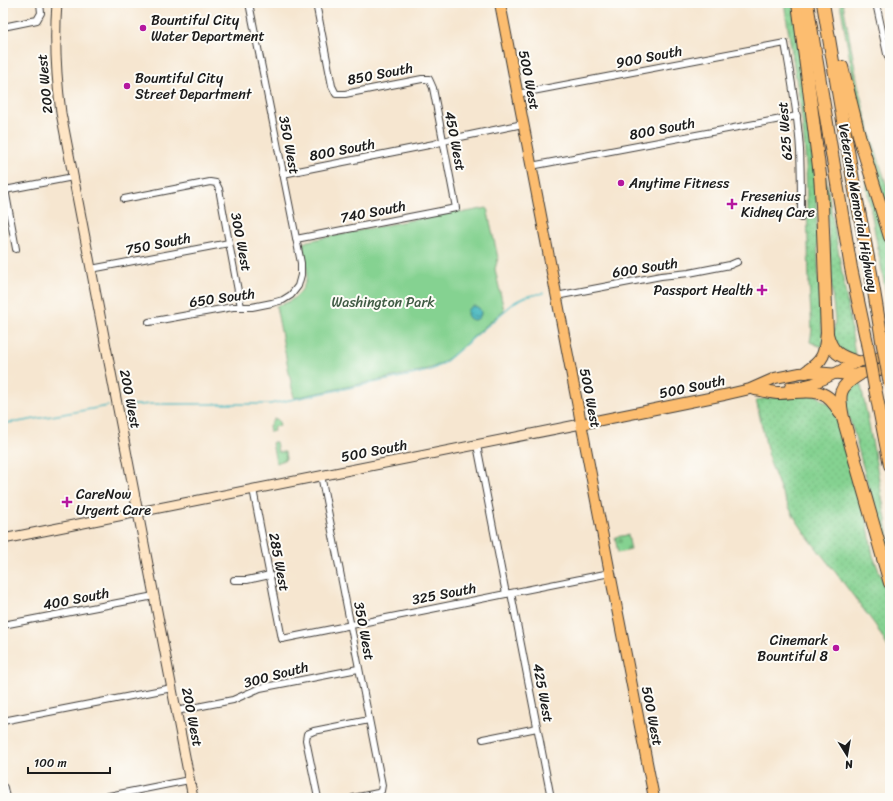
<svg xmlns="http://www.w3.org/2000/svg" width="893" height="801" viewBox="0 0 893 801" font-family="Sriracha,sans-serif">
  <defs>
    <pattern id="grass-dots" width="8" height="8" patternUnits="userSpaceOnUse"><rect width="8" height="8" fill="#85d291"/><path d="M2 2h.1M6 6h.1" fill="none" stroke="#72b47c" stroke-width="1.8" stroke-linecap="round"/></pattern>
    <pattern id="cemetery-stones" width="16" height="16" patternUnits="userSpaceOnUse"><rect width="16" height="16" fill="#85d291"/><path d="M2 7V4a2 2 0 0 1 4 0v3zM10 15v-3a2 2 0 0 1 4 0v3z" fill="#72b47c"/></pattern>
    <pattern id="water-waves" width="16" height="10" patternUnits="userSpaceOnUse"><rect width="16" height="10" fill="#49b8c0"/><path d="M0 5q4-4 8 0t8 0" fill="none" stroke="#3c959b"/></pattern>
  </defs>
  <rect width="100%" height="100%" fill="#fdfcf7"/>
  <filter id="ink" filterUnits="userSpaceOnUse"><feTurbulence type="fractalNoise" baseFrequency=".025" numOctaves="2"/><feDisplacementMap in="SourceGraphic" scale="8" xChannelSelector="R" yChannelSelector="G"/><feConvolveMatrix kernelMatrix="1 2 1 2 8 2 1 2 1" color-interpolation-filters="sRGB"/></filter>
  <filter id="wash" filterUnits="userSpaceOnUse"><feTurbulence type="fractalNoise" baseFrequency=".012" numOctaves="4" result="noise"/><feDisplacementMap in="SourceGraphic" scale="16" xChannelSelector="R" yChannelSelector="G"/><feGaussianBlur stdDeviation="0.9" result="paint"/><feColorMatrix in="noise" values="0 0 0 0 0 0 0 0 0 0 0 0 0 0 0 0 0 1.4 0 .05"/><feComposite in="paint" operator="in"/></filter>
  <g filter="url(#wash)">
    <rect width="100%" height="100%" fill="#f6e6d0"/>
    <g fill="url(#grass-dots)" stroke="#507756">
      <polygon points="784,3 793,3 816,184 818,264 823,347 817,345 810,342 812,330 809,284 806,164 803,130 800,103"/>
      <polygon points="840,3 843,3 858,85 863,106 871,136 890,196 890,217 861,123"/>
      <polygon points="825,174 849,313 855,355 840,350 833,337 835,320 832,293"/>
      <polygon points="866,176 890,248 890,315 865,178"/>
      <polygon points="860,380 874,451 890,543 890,568 854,433 845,406 845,392"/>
      <polygon points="816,395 835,409 867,520 873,556 890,599 890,651 876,626 836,573 807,536 793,515 781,491 770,462 756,400 785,396"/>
    </g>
    <polygon fill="url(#cemetery-stones)" stroke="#507756" points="628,535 631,550 618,553 615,537"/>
    <g fill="#85d291" stroke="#507756">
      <path d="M 487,208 L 498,258 L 495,269 L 504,310 C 493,319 482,329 471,339 C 456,352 444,365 425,370 L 294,398 L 276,306 C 295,302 308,289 307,268 C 306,260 304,253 303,245 L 304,243 L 308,241 L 460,210 L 461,213 Z"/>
      <polygon points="274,419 277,419 278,420 280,425 279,426 273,427 274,431 270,432 269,426"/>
      <polygon points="273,442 276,442 278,452 285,452 286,459 277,463 276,462 272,443"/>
    </g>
    <circle fill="url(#water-waves)" stroke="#326a6e" cx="474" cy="313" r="7"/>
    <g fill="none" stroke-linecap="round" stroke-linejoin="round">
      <g stroke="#49b8c0" stroke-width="1.5">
        <polyline points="125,406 153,404 270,404 411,375 431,370 444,363 515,302 525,297 543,293"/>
        <polyline points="3,423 18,422 108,406"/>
      </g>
    </g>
  </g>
  <g filter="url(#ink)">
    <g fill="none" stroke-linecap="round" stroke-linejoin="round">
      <g stroke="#3d3a37" stroke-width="8">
        <g id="minor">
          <polyline points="876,3 887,54 890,61"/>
          <polyline points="3,27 37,20 41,13 40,3"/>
          <path d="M 517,94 L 785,43 C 791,78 798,114 800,150 C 801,173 801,195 801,218"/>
          <polyline points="531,166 797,116"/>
          <polyline points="283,174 434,144 451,139 523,124"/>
          <polyline points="3,178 16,249"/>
          <polyline points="5,190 73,177"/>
          <polyline points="124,199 210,182 216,183 219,189 241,307"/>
          <polyline points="296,239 456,208 433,88 429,79 422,79 345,94 336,94 332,86 316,3"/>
          <polyline points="91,269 229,243"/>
          <polyline points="556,296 661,276 689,273 730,265 737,262"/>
          <polyline points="149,322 233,307 252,307 272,303 283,300 291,295 298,286 301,275 301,263 249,3"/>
          <polyline points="477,445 506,594"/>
          <polyline points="321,475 382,785 381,791 378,793 353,798"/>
          <polyline points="253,489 282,639 610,573"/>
          <polyline points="234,580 247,580 270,575"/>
          <polyline points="511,593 551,798"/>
          <polyline points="3,625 154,596"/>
          <polyline points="176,711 233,700 260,688 358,669"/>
          <polyline points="3,721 172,688"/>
          <polyline points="483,739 537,728"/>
          <polyline points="99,798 189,780"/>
          <polyline points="318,798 306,740 307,734 314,731 369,720"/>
        </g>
      </g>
      <g stroke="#3d3a37" stroke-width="10">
        <polyline id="tertiary" points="3,788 5,798"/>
      </g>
      <g stroke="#3d3a37" stroke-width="11">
        <g id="secondary">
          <path d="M 57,3 C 54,41 56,75 61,113 L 193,798"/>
          <polyline points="3,539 581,424"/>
        </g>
      </g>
      <g stroke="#3d3a37" stroke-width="12">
        <g id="primary">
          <polyline points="500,3 610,573 654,798"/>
          <polyline points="790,387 801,386 814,383 824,379 857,362 890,355"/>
          <polyline points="581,424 724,395 750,389 775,378 800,373 814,372 852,375 890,368"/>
        </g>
      </g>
      <g stroke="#3d3a37" stroke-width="14">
        <g id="motorway">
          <path d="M 798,3 L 820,175 L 822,205 L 827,333 C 825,354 824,360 806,372"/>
          <polyline points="807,3 851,268 867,343"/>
          <polyline points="823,3 853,180 871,273 882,340"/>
          <polyline points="842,67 861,143 890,237"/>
          <path d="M 827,334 C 832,353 839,356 857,362"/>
          <path d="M 860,374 C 838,387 838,394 843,418 L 890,583"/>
          <polyline points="875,388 890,465"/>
          <path d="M 755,389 C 763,390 772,393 780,393 C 807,392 825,384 840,413"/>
        </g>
      </g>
      <use href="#minor" stroke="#fff" stroke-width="6"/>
      <use href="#tertiary" stroke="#fff" stroke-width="8"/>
      <use href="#secondary" stroke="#fee5c5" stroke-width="9"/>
      <use href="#primary" stroke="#fcbd6f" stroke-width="10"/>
      <use href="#motorway" stroke="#fcbd6f" stroke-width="12"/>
      <g stroke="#3d3a37" stroke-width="14" stroke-linecap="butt">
        <g id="motorway-bridge">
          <polyline points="882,340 890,384"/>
          <polyline points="867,343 875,388"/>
        </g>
      </g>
      <use href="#motorway-bridge" stroke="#fcbd6f" stroke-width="12"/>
    </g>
  </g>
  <g fill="#b5179e" stroke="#fdfcf7" stroke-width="1.5">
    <circle cx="143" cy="28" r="4"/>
    <circle cx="127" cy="86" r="4"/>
    <circle cx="621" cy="183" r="4"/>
    <path d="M730 198h4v4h4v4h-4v4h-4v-4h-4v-4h4z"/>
    <path d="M760 284h4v4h4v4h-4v4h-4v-4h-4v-4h4z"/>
    <path d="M65 496h4v4h4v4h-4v4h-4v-4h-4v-4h4z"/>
    <circle cx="836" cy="648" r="4"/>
  </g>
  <g text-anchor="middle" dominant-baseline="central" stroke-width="4" stroke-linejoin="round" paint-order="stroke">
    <g font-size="14" fill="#1c1c1c" stroke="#fdfcf7" text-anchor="start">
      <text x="151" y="20">Bountiful City<tspan x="151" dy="16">Water Department</tspan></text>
      <text x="135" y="78">Bountiful City<tspan x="135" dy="16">Street Department</tspan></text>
      <text x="629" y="183">Anytime Fitness</text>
      <text x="741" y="196">Fresenius<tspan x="741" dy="16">Kidney Care</tspan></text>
      <text x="753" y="290" text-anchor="end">Passport Health</text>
      <text x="76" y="494">CareNow<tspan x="76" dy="16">Urgent Care</tspan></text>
      <text x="828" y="640" text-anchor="end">Cinemark<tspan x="828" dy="16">Bountiful 8</tspan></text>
    </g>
    <g font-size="14" fill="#1c1c1c" stroke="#fdfcf7">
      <text transform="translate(649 57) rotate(-11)">900 South</text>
      <text transform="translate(380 74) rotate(-11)">850 South</text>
      <text transform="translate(529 80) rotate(79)">500 West</text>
      <text transform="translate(45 84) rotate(-96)">200 West</text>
      <text transform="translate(662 129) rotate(-11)">800 South</text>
      <text transform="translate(785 131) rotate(-95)">625 West</text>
      <text transform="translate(455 141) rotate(79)">450 West</text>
      <text transform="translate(289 145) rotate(79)">350 West</text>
      <text transform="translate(342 150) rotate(-11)">800 South</text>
      <text transform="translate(858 208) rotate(80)">Veterans Memorial Highway</text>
      <text transform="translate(373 212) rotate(-11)">740 South</text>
      <text transform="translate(241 242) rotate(79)">300 West</text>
      <text transform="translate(158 244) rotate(-11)">750 South</text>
      <text transform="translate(645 268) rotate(-9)">600 South</text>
      <text transform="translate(222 298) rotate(-8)">650 South</text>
      <text transform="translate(692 387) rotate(-12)">500 South</text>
      <text transform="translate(590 398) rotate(79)">500 West</text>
      <text transform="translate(130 399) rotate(79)">200 West</text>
      <text transform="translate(374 451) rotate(-11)">500 South</text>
      <text transform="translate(279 562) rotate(79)">285 West</text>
      <text transform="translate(444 594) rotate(-11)">325 South</text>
      <text transform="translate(76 599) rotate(-11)">400 South</text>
      <text transform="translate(364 631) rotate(79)">350 West</text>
      <text transform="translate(276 675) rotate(-15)">300 South</text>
      <text transform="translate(543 693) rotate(79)">425 West</text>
      <text transform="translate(652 716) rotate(79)">500 West</text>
      <text transform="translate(192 717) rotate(79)">200 West</text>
    </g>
    <g font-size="14" fill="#415c45" stroke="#fdfcf7">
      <text x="383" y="302">Washington Park</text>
    </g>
  </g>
  <rect width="893" height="801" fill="none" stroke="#fdfcf7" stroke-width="16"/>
  <g transform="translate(847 755) rotate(169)" stroke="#fdfcf7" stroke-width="3" paint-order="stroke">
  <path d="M0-3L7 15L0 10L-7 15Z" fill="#1c1c1c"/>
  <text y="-6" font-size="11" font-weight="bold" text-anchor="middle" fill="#1c1c1c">N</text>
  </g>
  <path d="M28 767v6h82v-6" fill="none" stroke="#1c1c1c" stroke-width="2"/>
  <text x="34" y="767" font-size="12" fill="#1c1c1c" stroke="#fdfcf7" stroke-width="3" paint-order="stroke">100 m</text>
</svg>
